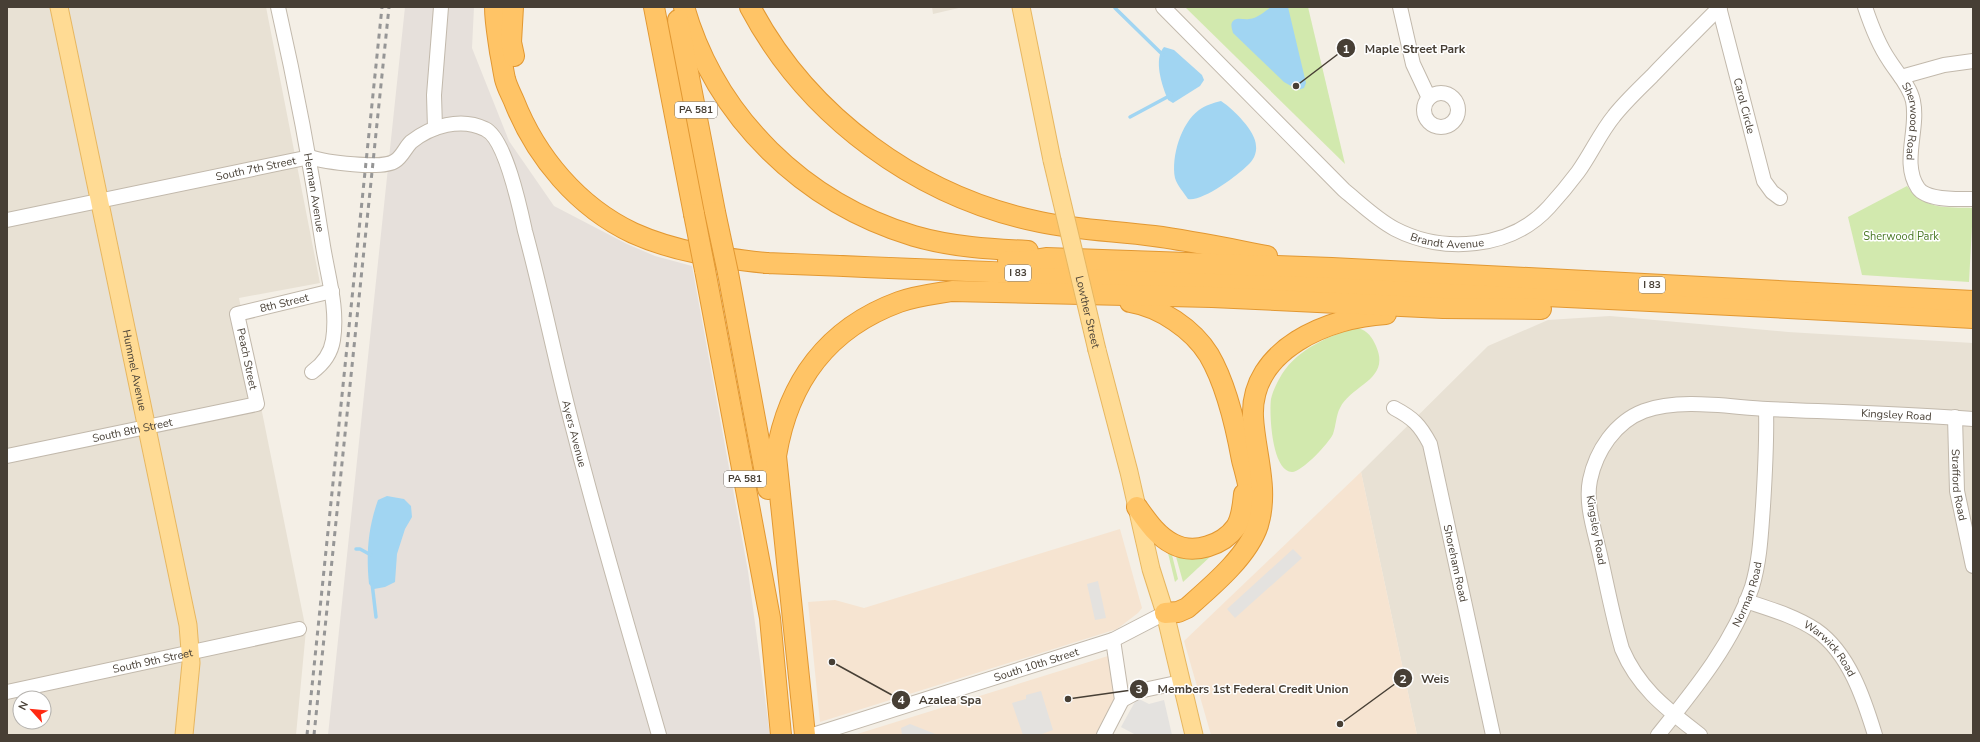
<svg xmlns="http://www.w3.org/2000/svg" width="1980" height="742" viewBox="0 0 1980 742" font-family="'Nunito Sans',sans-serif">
  <rect width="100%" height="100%" fill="#f4efe6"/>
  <g fill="#e8e1d4" fill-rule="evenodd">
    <path d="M 7,7 L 266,7 L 320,283 L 239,298 L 306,630 L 296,735 L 7,735 ZM 20,698 L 44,698 L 44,722 L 20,722 Z"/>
    <polygon points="932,7 963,7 933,14"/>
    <polygon points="1610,316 1788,332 1973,343 1973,735 1417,735 1361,472 1488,346 1548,320"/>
  </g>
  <g fill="#f6e4d1">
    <polygon points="1361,472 1417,735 1211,735 1184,641"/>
    <polygon points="1120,529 1142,608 1138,613 1117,629 820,722 808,602 835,600 864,608"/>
    <polygon points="1108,656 1115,704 1098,735 854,735"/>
  </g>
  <polygon fill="#e6e0db" points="405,7 474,7 472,48 509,141 554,206 627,244 655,256 692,266 748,571 770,735 328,735"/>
  <g fill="#d2e9ae">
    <polygon points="1185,7 1308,7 1345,164"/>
    <path d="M 1907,186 C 1925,210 1945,207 1973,208 L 1969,282 L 1862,275 L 1848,217 Z"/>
    <path d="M 1358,328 C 1368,331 1372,337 1376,346 C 1391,380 1352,384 1340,408 C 1336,415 1336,426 1333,434 C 1329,443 1302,472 1292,472 C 1272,472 1269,414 1271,399 C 1273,390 1278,381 1282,374 C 1298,349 1331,334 1358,328 Z"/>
    <polygon points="1167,549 1171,551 1178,579 1175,582"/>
    <polygon points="1175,553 1212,555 1183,582"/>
  </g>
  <g fill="#e4e2df">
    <polygon points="1293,549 1302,558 1235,618 1227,609"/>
    <polygon points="1098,581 1106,618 1095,620 1087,584"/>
    <polygon points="1041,691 1053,730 1039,735 1023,735 1012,703 1026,699 1026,695"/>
    <polygon points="1137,698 1149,704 1164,700 1172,735 1136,735 1121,727"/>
    <polygon points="910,724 938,735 902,735 901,728"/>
  </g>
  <g fill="#a1d5f2">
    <path d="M 1271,7 L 1288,7 L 1306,83 L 1304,88 L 1298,90 L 1284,82 L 1233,33 C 1232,29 1230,24 1233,21 C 1237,17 1244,20 1249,19 C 1258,18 1264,12 1271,7 Z"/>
    <path d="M 1164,47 L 1174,50 L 1202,75 L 1204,80 L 1200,86 L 1173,103 L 1168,100 C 1162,86 1153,59 1164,47 Z"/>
    <path d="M 1221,101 C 1233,109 1256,131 1256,146 C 1257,153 1253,161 1248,165 C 1237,176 1202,202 1188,199 C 1184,193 1177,185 1175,178 C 1171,157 1181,123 1199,110 C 1206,105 1213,103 1221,101 Z"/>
    <path d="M 387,496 L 404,499 L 411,506 L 412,517 L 405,529 L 397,554 L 395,582 L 385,587 L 374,589 L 369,584 C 366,554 368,528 378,500 Z"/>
  </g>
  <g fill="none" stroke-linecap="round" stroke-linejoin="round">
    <g stroke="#a1d5f2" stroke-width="3.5">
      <polyline points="1115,8 1163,55"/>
      <polyline points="1130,117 1171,95"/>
      <polyline points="356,549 360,549 371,555"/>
      <polyline points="372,583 376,617"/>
    </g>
    <g stroke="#c2b9ac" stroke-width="16">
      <g id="minor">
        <path id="s1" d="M 278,7 C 296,86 311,166 323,246 C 328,277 338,308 333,340 C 331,353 323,364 312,372"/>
        <path id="s2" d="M 1163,7 L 1344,190 C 1360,203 1376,219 1395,229 C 1443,254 1511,249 1549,207 C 1559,196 1569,184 1578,172 C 1591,154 1600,133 1614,116 C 1625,102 1639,89 1652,76 C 1674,53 1697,30 1720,7"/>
        <polyline points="1400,7 1413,64 1429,98"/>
        <path id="s3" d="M 1719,7 L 1764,181 L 1772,192 L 1780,198"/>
        <path id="s4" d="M 1865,7 C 1871,25 1878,44 1889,60 C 1897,73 1910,86 1913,101 C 1919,129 1901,163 1918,188 C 1927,201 1959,199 1973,199"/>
        <polyline points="1901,77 1944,65 1973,61"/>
        <circle cx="1441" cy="110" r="17"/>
        <polyline points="435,128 434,95 441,7"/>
        <path id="s5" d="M 7,220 L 310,157 C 324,162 383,170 395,161 C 402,157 405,148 411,142 C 431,126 461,117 485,129 C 505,138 520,208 525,231 C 543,297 556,365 574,432 C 600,534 630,634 659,735"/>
        <path id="s6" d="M 1394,408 C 1413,418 1420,425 1430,444 L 1493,735"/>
        <path id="s7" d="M 1955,417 L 1957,491 L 1973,566"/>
        <path id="s8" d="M 7,456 L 257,404 L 237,314 L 332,291"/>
        <path id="s9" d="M 1746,601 C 1770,609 1795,616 1816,630 C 1849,653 1864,699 1875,735"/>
        <path id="s10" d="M 7,692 L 299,629"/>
        <polyline points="1122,700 1139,691 1181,682"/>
        <path id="s11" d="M 813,735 L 1113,640 L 1165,613"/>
        <polyline points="1104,735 1122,700 1113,640"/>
        <path id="s12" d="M 1658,735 C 1695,689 1733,643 1752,587 C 1760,560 1761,533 1763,506 C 1765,474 1767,442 1766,409"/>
        <path id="s13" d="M 1700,735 C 1667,709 1639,689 1622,649 C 1613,618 1607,586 1600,555 C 1595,532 1585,504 1590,480 C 1596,451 1615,422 1644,411 C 1680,398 1729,407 1767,409 C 1836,412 1904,414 1973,419"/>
      </g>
    </g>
    <g stroke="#e7b761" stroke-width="19">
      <g id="major">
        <path id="s14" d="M 59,7 L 188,625 L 191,663 L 184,735"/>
        <polyline points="1021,7 1052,160"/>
        <polyline points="1097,350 1129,472 1151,569 1165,613 1194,735"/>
      </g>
    </g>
    <g stroke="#e29832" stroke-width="22">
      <g id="highway">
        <path d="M 495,7 C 495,22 498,37 500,52 C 502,61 503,70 505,79 C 507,87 511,94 514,101 C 536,157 578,207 633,233 C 675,252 720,258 766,263 C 1168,279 1571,295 1973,318"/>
        <polyline points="513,7 511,42 514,56"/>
        <polyline points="654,7 694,214"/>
        <path d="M 684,7 C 716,118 804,203 914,236 C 952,247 990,249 1028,251"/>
        <path d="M 750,7 C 808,117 918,197 1040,222 C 1077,230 1116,231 1154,236 C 1192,241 1230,249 1267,256"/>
        <polyline points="678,20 715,212"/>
        <polyline points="1008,261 1021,262 1046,258 1332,268 1973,301"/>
        <polyline points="705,270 770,618 781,735"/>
        <polyline points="728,273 768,489"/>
        <path d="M 1130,302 C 1160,307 1193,329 1209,355 C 1226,384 1236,427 1242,460 C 1246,476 1252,494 1250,511"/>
        <path d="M 1137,507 C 1147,521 1157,536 1173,544 C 1194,555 1223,545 1236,527 C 1242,518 1243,504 1244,494"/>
        <path d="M 1165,613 L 1178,612 L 1187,608 C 1212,586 1248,556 1258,525 C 1269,489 1255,453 1253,417 C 1250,349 1329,317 1386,314"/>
        <path d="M 805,735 L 776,456 C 788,382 828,328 899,302 C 916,296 934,294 952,291 L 1212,297 L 1443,308 L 1541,309"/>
      </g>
    </g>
    <use href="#minor" stroke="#fff" stroke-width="14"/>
    <use href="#major" stroke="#ffdb94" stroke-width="17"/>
    <use href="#highway" stroke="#ffc466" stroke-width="20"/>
    <g stroke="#969696" stroke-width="3" stroke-dasharray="5 5" stroke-linecap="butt">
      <polyline points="307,735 382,7"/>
      <polyline points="314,735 389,7"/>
    </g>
    <g stroke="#e7b761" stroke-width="19" stroke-linecap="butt">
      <g id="major-bridge">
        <path id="s15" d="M 1052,160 L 1097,350"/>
      </g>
    </g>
    <g stroke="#e29832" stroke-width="22" stroke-linecap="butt">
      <g id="highway-bridge">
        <polyline points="715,212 728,273"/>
        <polyline points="694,214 705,270"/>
      </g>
    </g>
    <use href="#major-bridge" stroke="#ffdb94" stroke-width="17"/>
    <use href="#highway-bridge" stroke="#ffc466" stroke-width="20"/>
  </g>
  <g text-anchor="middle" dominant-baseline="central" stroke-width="3" stroke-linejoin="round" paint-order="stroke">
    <g fill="#fff" stroke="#7e7972" stroke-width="1">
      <rect x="675" y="102" width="42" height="16" rx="3"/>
      <rect x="1005" y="265" width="26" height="16" rx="3"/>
      <rect x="1639" y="277" width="26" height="16" rx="3"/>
      <rect x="724" y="471" width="42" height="16" rx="3"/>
    </g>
    <g font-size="10" font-weight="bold" fill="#473f35">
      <text x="696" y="110">PA 581</text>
      <text x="1018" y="273">I 83</text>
      <text x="1652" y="285">I 83</text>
      <text x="745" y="479">PA 581</text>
    </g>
    <g font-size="11" fill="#473f35" stroke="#fff">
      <text stroke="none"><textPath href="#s3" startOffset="102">Carol Circle</textPath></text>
      <text stroke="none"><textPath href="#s4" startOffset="126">Sherwood Road</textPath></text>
      <text stroke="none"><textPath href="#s5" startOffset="254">South 7th Street</textPath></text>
      <text stroke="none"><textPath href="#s1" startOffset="189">Herman Avenue</textPath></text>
      <text stroke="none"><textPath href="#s2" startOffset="376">Brandt Avenue</textPath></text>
      <text stroke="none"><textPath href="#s8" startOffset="396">8th Street</textPath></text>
      <text stroke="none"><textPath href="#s15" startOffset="156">Lowther Street</textPath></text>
      <text transform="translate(247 359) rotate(78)">Peach Street</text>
      <text stroke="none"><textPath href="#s14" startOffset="371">Hummel Avenue</textPath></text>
      <text stroke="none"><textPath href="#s13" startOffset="635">Kingsley Road</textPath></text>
      <text stroke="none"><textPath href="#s8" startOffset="128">South 8th Street</textPath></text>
      <text stroke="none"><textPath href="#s5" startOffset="820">Ayers Avenue</textPath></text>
      <text stroke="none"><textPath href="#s7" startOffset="68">Strafford Road</textPath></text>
      <text transform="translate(1596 530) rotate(80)">Kingsley Road</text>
      <text stroke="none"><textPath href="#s6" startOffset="174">Shoreham Road</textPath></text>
      <text stroke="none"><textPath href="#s12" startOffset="168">Norman Road</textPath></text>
      <text stroke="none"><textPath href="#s9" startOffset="99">Warwick Road</textPath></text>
      <text stroke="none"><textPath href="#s10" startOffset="149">South 9th Street</textPath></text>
      <text stroke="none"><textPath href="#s11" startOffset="234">South 10th Street</textPath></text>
    </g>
    <g font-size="11" fill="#4b7a27" stroke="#fff">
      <text x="1901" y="236">Sherwood Park</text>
    </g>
  </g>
  <path fill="none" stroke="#473f35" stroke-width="1.5" d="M1296 86L1346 48M1340 724L1403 678M1068 699L1139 689M832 662L901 700"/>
  <g fill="#473f35" stroke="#fff" stroke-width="1.5">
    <circle cx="1296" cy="86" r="4"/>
    <circle cx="1340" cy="724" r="4"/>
    <circle cx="1068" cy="699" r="4"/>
    <circle cx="832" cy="662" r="4"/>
    <circle cx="1346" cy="48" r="10"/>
    <circle cx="1403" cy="678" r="10"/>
    <circle cx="1139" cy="689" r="10"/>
    <circle cx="901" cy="700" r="10"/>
  </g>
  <g font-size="12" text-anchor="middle" font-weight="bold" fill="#fff">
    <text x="1346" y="53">1</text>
    <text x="1403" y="683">2</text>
    <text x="1139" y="693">3</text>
    <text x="901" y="704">4</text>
  </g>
  <g font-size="12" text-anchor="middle" font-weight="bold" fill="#473f35" stroke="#fff" stroke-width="3" stroke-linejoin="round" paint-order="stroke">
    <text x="1415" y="53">Maple Street Park</text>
    <text x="1435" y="683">Weis</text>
    <text x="1253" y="693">Members 1st Federal Credit Union</text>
    <text x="950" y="704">Azalea Spa</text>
  </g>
  <rect width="1980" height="742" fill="none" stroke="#473f35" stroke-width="16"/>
  <g transform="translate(32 710) rotate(297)"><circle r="19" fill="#ffffff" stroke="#b5b2ae"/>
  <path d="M0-3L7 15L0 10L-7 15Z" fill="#ff2912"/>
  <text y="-6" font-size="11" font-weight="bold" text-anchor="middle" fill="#473f35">N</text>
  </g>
</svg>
